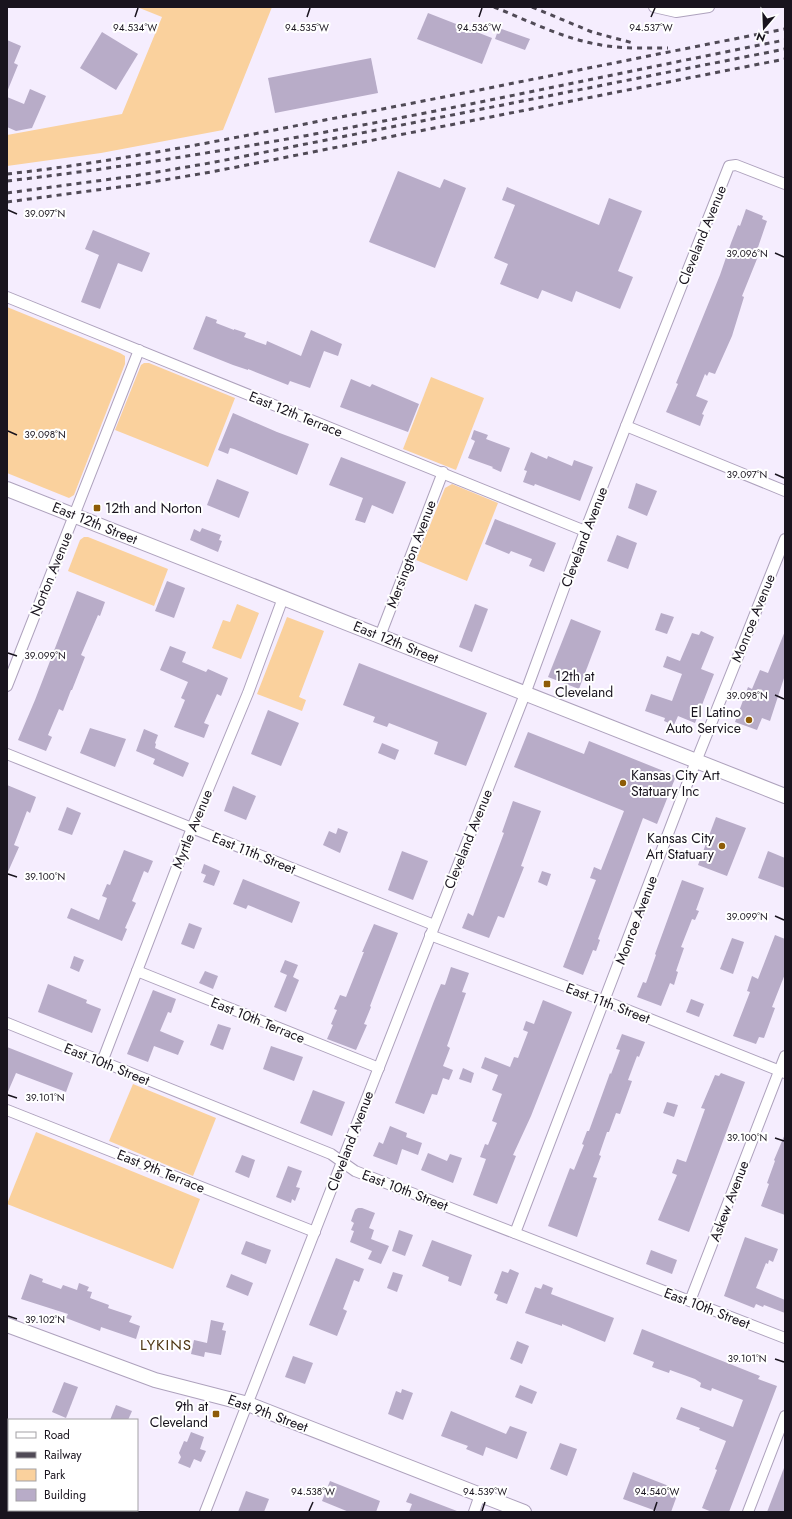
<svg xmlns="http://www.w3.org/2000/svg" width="792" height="1519" viewBox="0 0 792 1519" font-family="Jost,sans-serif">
  <rect width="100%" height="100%" fill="#f5edfe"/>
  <g fill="#fad19d">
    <polygon points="137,7 272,7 223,130 101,153 7,166 7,135 122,114 162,17"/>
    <polygon points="7,307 120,353 125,356 125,364 74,495 69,498 7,473"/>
    <polygon points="144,363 149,363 235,398 208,467 115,430 141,365"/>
    <polygon points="431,377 484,398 456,470 403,449"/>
    <polygon points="452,484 498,503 467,581 416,560 445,488"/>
    <polygon points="84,537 88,537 168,569 154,606 68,571 80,540"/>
    <polygon points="237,604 259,613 241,659 212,648 223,620 230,622"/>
    <polygon points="287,617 324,631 299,697 306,700 302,711 257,694"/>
    <polygon points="133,1084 216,1118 193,1176 109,1141"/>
    <polygon points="36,1132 200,1199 173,1269 7,1204"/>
  </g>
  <g fill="#b8acc8">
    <polygon points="428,13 492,38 482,64 417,39"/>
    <polygon points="499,28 530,39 525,50 495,39"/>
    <polygon points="102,32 138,54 116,90 80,68"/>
    <polygon points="7,40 21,46 14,63 18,65 7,92"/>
    <polygon points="371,58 378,93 275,113 268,78"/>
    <polygon points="30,89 46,96 32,128 16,131 7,127 7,97 24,104"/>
    <polygon points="398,171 440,188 444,179 466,188 435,268 369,242"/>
    <polygon points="507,187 599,225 609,198 642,211 618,271 633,277 620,309 576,291 572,302 542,290 538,299 500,284 508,264 494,258 515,205 502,200"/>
    <polygon points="746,209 763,216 762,219 767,221 756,253 759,254 742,296 744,297 732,336 715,374 709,372 707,376 705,374 696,396 708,401 702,414 704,415 700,426 666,412 678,384 676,383 720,275 731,243 738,225 740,226"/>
    <polygon points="93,230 150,253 142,272 118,263 100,309 81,302 99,255 85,249"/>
    <polygon points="206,316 217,320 216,323 234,330 234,329 246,333 244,337 266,345 267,341 301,356 311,330 342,344 338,356 324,351 310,388 290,381 288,385 248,369 248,370 233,365 193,349"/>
    <polygon points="351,379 370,387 372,384 419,404 408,432 340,407"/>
    <polygon points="233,413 277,432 309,444 297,475 234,449 230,448 228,454 218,450"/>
    <polygon points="474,430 488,435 486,439 510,448 501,472 492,468 493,467 468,458 475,441 471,439"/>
    <polygon points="531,452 547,459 548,456 572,466 574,460 593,467 580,501 535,484 534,486 523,482 527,471 524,470"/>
    <polygon points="341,457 406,482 393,514 372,505 365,523 355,520 363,498 329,485"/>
    <polygon points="217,479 249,492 239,518 207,505"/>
    <polygon points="636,483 657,491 647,516 628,508"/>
    <polygon points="495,519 556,543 544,572 529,566 532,559 511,551 509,554 485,544"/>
    <polygon points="202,528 221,535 219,540 222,541 218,552 190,540 194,529 200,532"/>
    <polygon points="617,535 637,543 628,569 607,561"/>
    <polygon points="167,581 185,588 174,618 155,611"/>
    <polygon points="77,591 105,602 100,616 98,615 81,655 85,657 72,690 71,690 63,711 59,709 48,735 52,737 46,751 18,740 35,700"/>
    <polygon points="475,604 488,609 472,652 459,647"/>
    <polygon points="661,613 674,617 667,634 655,630"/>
    <polygon points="571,619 601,631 579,689 548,677"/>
    <polygon points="701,631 714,637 701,669 714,674 695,723 678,716 674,725 664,721 665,718 645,711 651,694 672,701 682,674 663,667 667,656 680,661 692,633 699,635"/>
    <polygon points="785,631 785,675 770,721 762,718 757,730 735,722 748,687 752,689 760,670 768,673"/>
    <polygon points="170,646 186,652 182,662 206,672 208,669 228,678 221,696 217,694 204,723 209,725 204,738 174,727 185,700 181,698 188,682 160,670"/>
    <polygon points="359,663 487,713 466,766 434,754 438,742 389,723 387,727 373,722 375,717 343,705"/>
    <polygon points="268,710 299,723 281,766 251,754"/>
    <polygon points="90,728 126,739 115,767 80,753"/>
    <polygon points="144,729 158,735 155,743 156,744 155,748 189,763 183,777 153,764 155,759 136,751"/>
    <polygon points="528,732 584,754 589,741 676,776 657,824 643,818 598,939 600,940 596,951 593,950 583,975 563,967 596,880 590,878 594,867 601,870 624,811 514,767"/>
    <polygon points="382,743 399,750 395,760 378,753"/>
    <polygon points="7,785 36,797 30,813 27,811 14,845 19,847 7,874"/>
    <polygon points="233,786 256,796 246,820 224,811"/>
    <polygon points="513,801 541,811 521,866 524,867 504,918 498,916 489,938 462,928 468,913 473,916 504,833 502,832"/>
    <polygon points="67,807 81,813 72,835 58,830"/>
    <polygon points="716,817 746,828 727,876 698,865"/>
    <polygon points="338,828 348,832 340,853 323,845 329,831 336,834"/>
    <polygon points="124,850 153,861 148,873 144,871 132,901 136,903 125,928 127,929 122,941 67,918 71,908 99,920 107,898 102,896 107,884 110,885"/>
    <polygon points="402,851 428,861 413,900 388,890"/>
    <polygon points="768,851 785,858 785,888 758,878"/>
    <polygon points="204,864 220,871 214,886 203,882 206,875 201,873"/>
    <polygon points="542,871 551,874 547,886 538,882"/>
    <polygon points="243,879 300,902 292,923 248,905 246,909 233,904"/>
    <polygon points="682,880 704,888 696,910 699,911 695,920 692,919 681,947 684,948 676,971 678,972 674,985 670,983 661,1006 637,997 643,982 646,983 656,955 655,954"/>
    <polygon points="189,923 202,928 194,949 181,944"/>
    <polygon points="374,924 398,933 370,1006 371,1007 364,1024 367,1025 356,1050 327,1039 333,1025 331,1024 337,1010 334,1009 340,995 346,997 364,952 362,952"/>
    <polygon points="775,935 785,939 785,974 772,1007 775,1008 764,1038 759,1037 756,1044 733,1036 750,992 747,991 752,976 758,979"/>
    <polygon points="732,938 744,942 733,974 720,969"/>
    <polygon points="74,956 84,960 79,972 70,968"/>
    <polygon points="285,960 298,965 293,977 299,980 286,1012 274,1007 287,975 280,972"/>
    <polygon points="451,967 469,973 462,992 466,993 447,1046 450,1048 443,1066 453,1070 449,1080 443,1078 437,1095 432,1094 424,1114 395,1103 434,1001 441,984 445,985"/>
    <polygon points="205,971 218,976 213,989 199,983"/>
    <polygon points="48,984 87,1000 86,1003 101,1009 92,1033 38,1012"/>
    <polygon points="153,990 176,999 171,1013 168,1012 160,1031 184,1041 178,1055 154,1046 148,1062 127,1054"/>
    <polygon points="691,999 704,1004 699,1017 686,1012"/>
    <polygon points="543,1000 572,1012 531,1116 513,1155 516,1156 497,1204 473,1195 486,1159 480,1157 485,1144 488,1145 497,1123 492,1121 502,1094 492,1090 498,1075 481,1068 485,1057 510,1067 514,1057 518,1058 528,1032 523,1030 526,1021 534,1024"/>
    <polygon points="218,1024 231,1028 223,1050 210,1045"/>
    <polygon points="622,1034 645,1042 639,1057 637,1056 628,1080 632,1081 620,1114 616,1113 609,1132 607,1132 599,1155 601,1156 593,1177 597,1178 577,1237 548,1226 570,1168 574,1170 584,1145 582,1144 587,1131 589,1131 610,1073 611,1074 620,1050 616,1049"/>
    <polygon points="271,1046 303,1057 294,1081 263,1069"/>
    <polygon points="7,1047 73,1073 66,1092 16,1073 7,1094"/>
    <polygon points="463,1068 474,1073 471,1083 459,1079"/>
    <polygon points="721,1073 745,1082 689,1232 658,1220 677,1175 672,1173 677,1159 686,1162 705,1109 701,1108 715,1075 719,1076"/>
    <polygon points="313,1090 345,1102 332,1136 300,1123"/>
    <polygon points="667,1102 678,1105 674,1117 663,1113"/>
    <polygon points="390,1126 407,1133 406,1137 422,1143 418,1155 402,1149 397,1165 373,1156 379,1142 383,1144"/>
    <polygon points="785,1134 785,1215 761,1206 769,1184 767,1183 775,1161 774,1160"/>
    <polygon points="428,1153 447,1161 450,1154 462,1158 453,1183 421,1170"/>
    <polygon points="242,1155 255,1160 249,1178 235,1172"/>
    <polygon points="288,1166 302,1171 296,1187 300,1188 295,1201 292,1199 291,1203 276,1197"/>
    <polygon points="358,1208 362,1208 375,1213 369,1228 374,1230 371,1239 389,1246 381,1264 368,1259 372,1251 350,1242 354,1231 351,1230 354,1223 351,1221 355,1210"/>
    <polygon points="399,1230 413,1235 405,1256 392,1251"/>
    <polygon points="745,1237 778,1249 773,1262 769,1260 768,1264 766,1263 756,1288 785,1300 785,1313 764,1305 763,1307 756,1304 754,1308 724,1296"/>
    <polygon points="432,1240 472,1255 461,1286 448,1281 449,1277 422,1266"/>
    <polygon points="246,1241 271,1250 266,1264 241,1254"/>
    <polygon points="651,1250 677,1260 672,1274 646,1264"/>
    <polygon points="336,1258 364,1269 359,1282 354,1280 343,1309 347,1311 337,1336 309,1325"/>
    <polygon points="510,1269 519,1273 507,1304 496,1300 498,1295 494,1293 502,1271 508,1273"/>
    <polygon points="393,1272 403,1275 397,1292 387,1288"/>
    <polygon points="30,1274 43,1279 42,1282 61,1289 63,1285 77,1290 79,1283 89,1287 87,1291 92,1292 90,1298 109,1305 108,1308 132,1316 129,1322 140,1326 136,1339 101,1327 100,1331 66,1318 68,1314 21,1299"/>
    <polygon points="231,1274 253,1283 248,1296 226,1287"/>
    <polygon points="543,1284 553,1288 551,1294 614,1318 605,1342 562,1324 562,1326 525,1313 535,1287 541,1289"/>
    <polygon points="211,1320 224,1323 222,1330 226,1331 221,1355 205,1352 204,1357 191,1354 194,1340 207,1343"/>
    <polygon points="642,1329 760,1376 758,1379 777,1386 729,1512 712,1512 702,1508 717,1470 715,1469 726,1441 699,1430 700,1428 676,1419 681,1407 733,1427 743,1400 712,1388 711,1391 700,1387 701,1383 695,1379 670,1370 669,1373 652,1367 654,1362 633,1354"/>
    <polygon points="517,1341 529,1346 522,1364 510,1359"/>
    <polygon points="293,1356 313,1363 305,1384 285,1377"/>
    <polygon points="64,1382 78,1387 66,1418 52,1412"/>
    <polygon points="520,1385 537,1392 532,1404 515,1397"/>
    <polygon points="402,1389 413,1393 403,1420 388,1414 396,1391 401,1393"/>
    <polygon points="116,1405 132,1411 128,1420 110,1420"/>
    <polygon points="451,1411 506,1434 510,1426 527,1432 517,1459 486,1447 483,1456 466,1449 468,1446 441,1436"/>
    <polygon points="191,1432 204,1437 200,1449 206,1451 201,1462 194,1459 190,1468 178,1463 181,1457 179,1453 184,1441 187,1442"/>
    <polygon points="560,1443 577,1449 567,1476 550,1469"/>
    <polygon points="784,1468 785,1512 767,1512"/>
    <polygon points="633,1472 679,1490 671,1512 659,1512 623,1499"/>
    <polygon points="330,1481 380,1501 376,1512 349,1512 322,1501"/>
    <polygon points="246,1491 269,1499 264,1512 238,1512"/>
    <polygon points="410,1493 457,1511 457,1512 409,1512 412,1504 406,1502"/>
  </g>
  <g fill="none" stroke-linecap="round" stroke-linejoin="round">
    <g stroke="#aea2bd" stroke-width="12">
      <g id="street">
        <polyline points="654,7 676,12 709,7"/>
        <polyline points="7,297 585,531"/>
        <polyline points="626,426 785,491"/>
        <polyline points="380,636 443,472"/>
        <polyline points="7,686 139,350"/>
        <polyline points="7,754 434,925"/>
        <polyline points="430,935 605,1001 785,1073"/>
        <polyline points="137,971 379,1068"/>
        <polyline points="7,1023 331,1154 355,1171 785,1338"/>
        <polyline points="102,1062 192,828 248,693 283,598"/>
        <polyline points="7,1110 315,1232"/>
        <polyline points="515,1233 689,779 785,539"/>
        <polyline points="690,1301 785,1056"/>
        <polyline points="205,1512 525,694 585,531 626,426 729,166 736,165 785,184"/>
        <polyline points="474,1512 480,1495"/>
        <polyline points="748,1512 785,1416"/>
      </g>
    </g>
    <g stroke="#aea2bd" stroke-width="16">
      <g id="secondary">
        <polyline points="7,489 785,796"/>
        <polyline points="7,1325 155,1380 248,1404 524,1512"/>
      </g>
    </g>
    <use href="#street" stroke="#fff" stroke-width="10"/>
    <use href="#secondary" stroke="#fff" stroke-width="14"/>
    <g stroke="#504a56" stroke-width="3" stroke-dasharray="5 5" stroke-linecap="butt">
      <path d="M 494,7 C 529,21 564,39 601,45 C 623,49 646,48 668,48"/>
      <polyline points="532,7 592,32 633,43"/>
      <path d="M 7,174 C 114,162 219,141 325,120 C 478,91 631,59 785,29"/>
      <path d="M 7,181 C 269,151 527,91 785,40"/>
      <polyline points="7,193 134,176 210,163 785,49"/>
      <polyline points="7,202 134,185 211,172 785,59"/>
    </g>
  </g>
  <path fill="none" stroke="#19141e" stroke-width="1.5" d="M 135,17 L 138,8M 307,17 L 310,8M 479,17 L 482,8M 651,17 L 655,8M 8,210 L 17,214M 775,253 L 784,257M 8,431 L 17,435M 775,474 L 784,478M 8,653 L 17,656M 775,695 L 784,699M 8,874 L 17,877M 775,916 L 784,920M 8,1095 L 17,1098M 775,1138 L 784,1141M 8,1316 L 17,1319M 775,1359 L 784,1362M 309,1511 L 313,1502M 482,1511 L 485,1502M 654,1511 L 657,1502"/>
  <g fill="#8e5c07" stroke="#fff" stroke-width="1.5">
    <rect x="93" y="504" width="8" height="8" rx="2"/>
    <rect x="543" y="680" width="8" height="8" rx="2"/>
    <circle cx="749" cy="720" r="4"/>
    <circle cx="623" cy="783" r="4"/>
    <circle cx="722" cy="846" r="4"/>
    <rect x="212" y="1410" width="8" height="8" rx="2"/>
  </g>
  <g text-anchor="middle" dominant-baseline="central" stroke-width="4" stroke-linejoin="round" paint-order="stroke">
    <g font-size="14" fill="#19141e" stroke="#fff">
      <text transform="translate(702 235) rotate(-68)">Cleveland Avenue</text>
      <text transform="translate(296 414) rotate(22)">East 12th Terrace</text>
      <text transform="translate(95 523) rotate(22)">East 12th Street</text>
      <text transform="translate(584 537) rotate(-69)">Cleveland Avenue</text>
      <text transform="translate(411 554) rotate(-69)">Mersington Avenue</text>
      <text transform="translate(51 574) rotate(-68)">Norton Avenue</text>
      <text transform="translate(753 618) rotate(-68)">Monroe Avenue</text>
      <text transform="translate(396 642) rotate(22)">East 12th Street</text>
      <text transform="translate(192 829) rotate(-68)">Myrtle Avenue</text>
      <text transform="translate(468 839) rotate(-68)">Cleveland Avenue</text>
      <text transform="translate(254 853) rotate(22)">East 11th Street</text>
      <text transform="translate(636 920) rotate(-69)">Monroe Avenue</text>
      <text transform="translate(608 1003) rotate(21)">East 11th Street</text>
      <text transform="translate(258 1020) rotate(22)">East 10th Terrace</text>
      <text transform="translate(107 1064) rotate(22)">East 10th Street</text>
      <text transform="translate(350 1141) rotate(-69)">Cleveland Avenue</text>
      <text transform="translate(161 1171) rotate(22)">East 9th Terrace</text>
      <text transform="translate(405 1190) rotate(21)">East 10th Street</text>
      <text transform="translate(729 1201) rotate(-69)">Askew Avenue</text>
      <text transform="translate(707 1308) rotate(21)">East 10th Street</text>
      <text transform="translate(268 1413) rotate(20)">East 9th Street</text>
    </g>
    <g font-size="14" fill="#19141e" stroke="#fff" text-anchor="start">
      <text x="105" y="508">12th and Norton</text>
      <text x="555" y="676">12th at<tspan x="555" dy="16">Cleveland</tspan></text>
      <text x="741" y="712" text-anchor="end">El Latino<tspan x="741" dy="16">Auto Service</tspan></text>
      <text x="631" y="775">Kansas City Art<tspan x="631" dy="16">Statuary Inc</tspan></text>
      <text x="714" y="838" text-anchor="end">Kansas City<tspan x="714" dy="16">Art Statuary</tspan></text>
      <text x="208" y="1406" text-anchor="end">9th at<tspan x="208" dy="16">Cleveland</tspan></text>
    </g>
    <g font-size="15" letter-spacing="1" fill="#4d3412" stroke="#fff">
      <text x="166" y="1345">LYKINS</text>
    </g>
  </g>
  <g font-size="10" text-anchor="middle" fill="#19141e" stroke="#fff" stroke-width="4" stroke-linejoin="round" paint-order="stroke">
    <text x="135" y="31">94.534°W</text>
    <text x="307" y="31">94.535°W</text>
    <text x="479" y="31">94.536°W</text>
    <text x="651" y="31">94.537°W</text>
    <text x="45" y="217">39.097°N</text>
    <text x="747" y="257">39.096°N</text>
    <text x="45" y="438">39.098°N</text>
    <text x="747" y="478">39.097°N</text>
    <text x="45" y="659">39.099°N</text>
    <text x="747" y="699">39.098°N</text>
    <text x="45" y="880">39.100°N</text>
    <text x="747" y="920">39.099°N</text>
    <text x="45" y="1101">39.101°N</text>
    <text x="747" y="1141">39.100°N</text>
    <text x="45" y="1323">39.102°N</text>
    <text x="747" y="1362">39.101°N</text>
    <text x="313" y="1495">94.538°W</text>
    <text x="485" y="1495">94.539°W</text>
    <text x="657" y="1495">94.540°W</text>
  </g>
  <rect width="792" height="1519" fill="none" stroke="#19141e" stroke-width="16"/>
  <rect x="8" y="1419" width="130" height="92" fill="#ffffff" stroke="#a3a1a5"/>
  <rect x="16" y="1432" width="20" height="6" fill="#ffffff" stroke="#a3a1a5"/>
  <text x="44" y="1439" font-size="12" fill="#19141e">Road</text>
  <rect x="16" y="1452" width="20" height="6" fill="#504a56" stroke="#a3a1a5"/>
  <text x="44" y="1459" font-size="12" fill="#19141e">Railway</text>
  <rect x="16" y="1469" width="20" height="12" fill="#fad19d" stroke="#a3a1a5"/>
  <text x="44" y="1479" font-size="12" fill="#19141e">Park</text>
  <rect x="16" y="1489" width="20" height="12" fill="#b8acc8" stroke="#a3a1a5"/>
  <text x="44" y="1499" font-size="12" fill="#19141e">Building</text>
  <g transform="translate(764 28) rotate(199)" stroke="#ffffff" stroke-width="3" paint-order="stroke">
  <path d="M0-3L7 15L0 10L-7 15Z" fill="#19141e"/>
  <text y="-6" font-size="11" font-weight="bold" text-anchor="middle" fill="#19141e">N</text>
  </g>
</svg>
